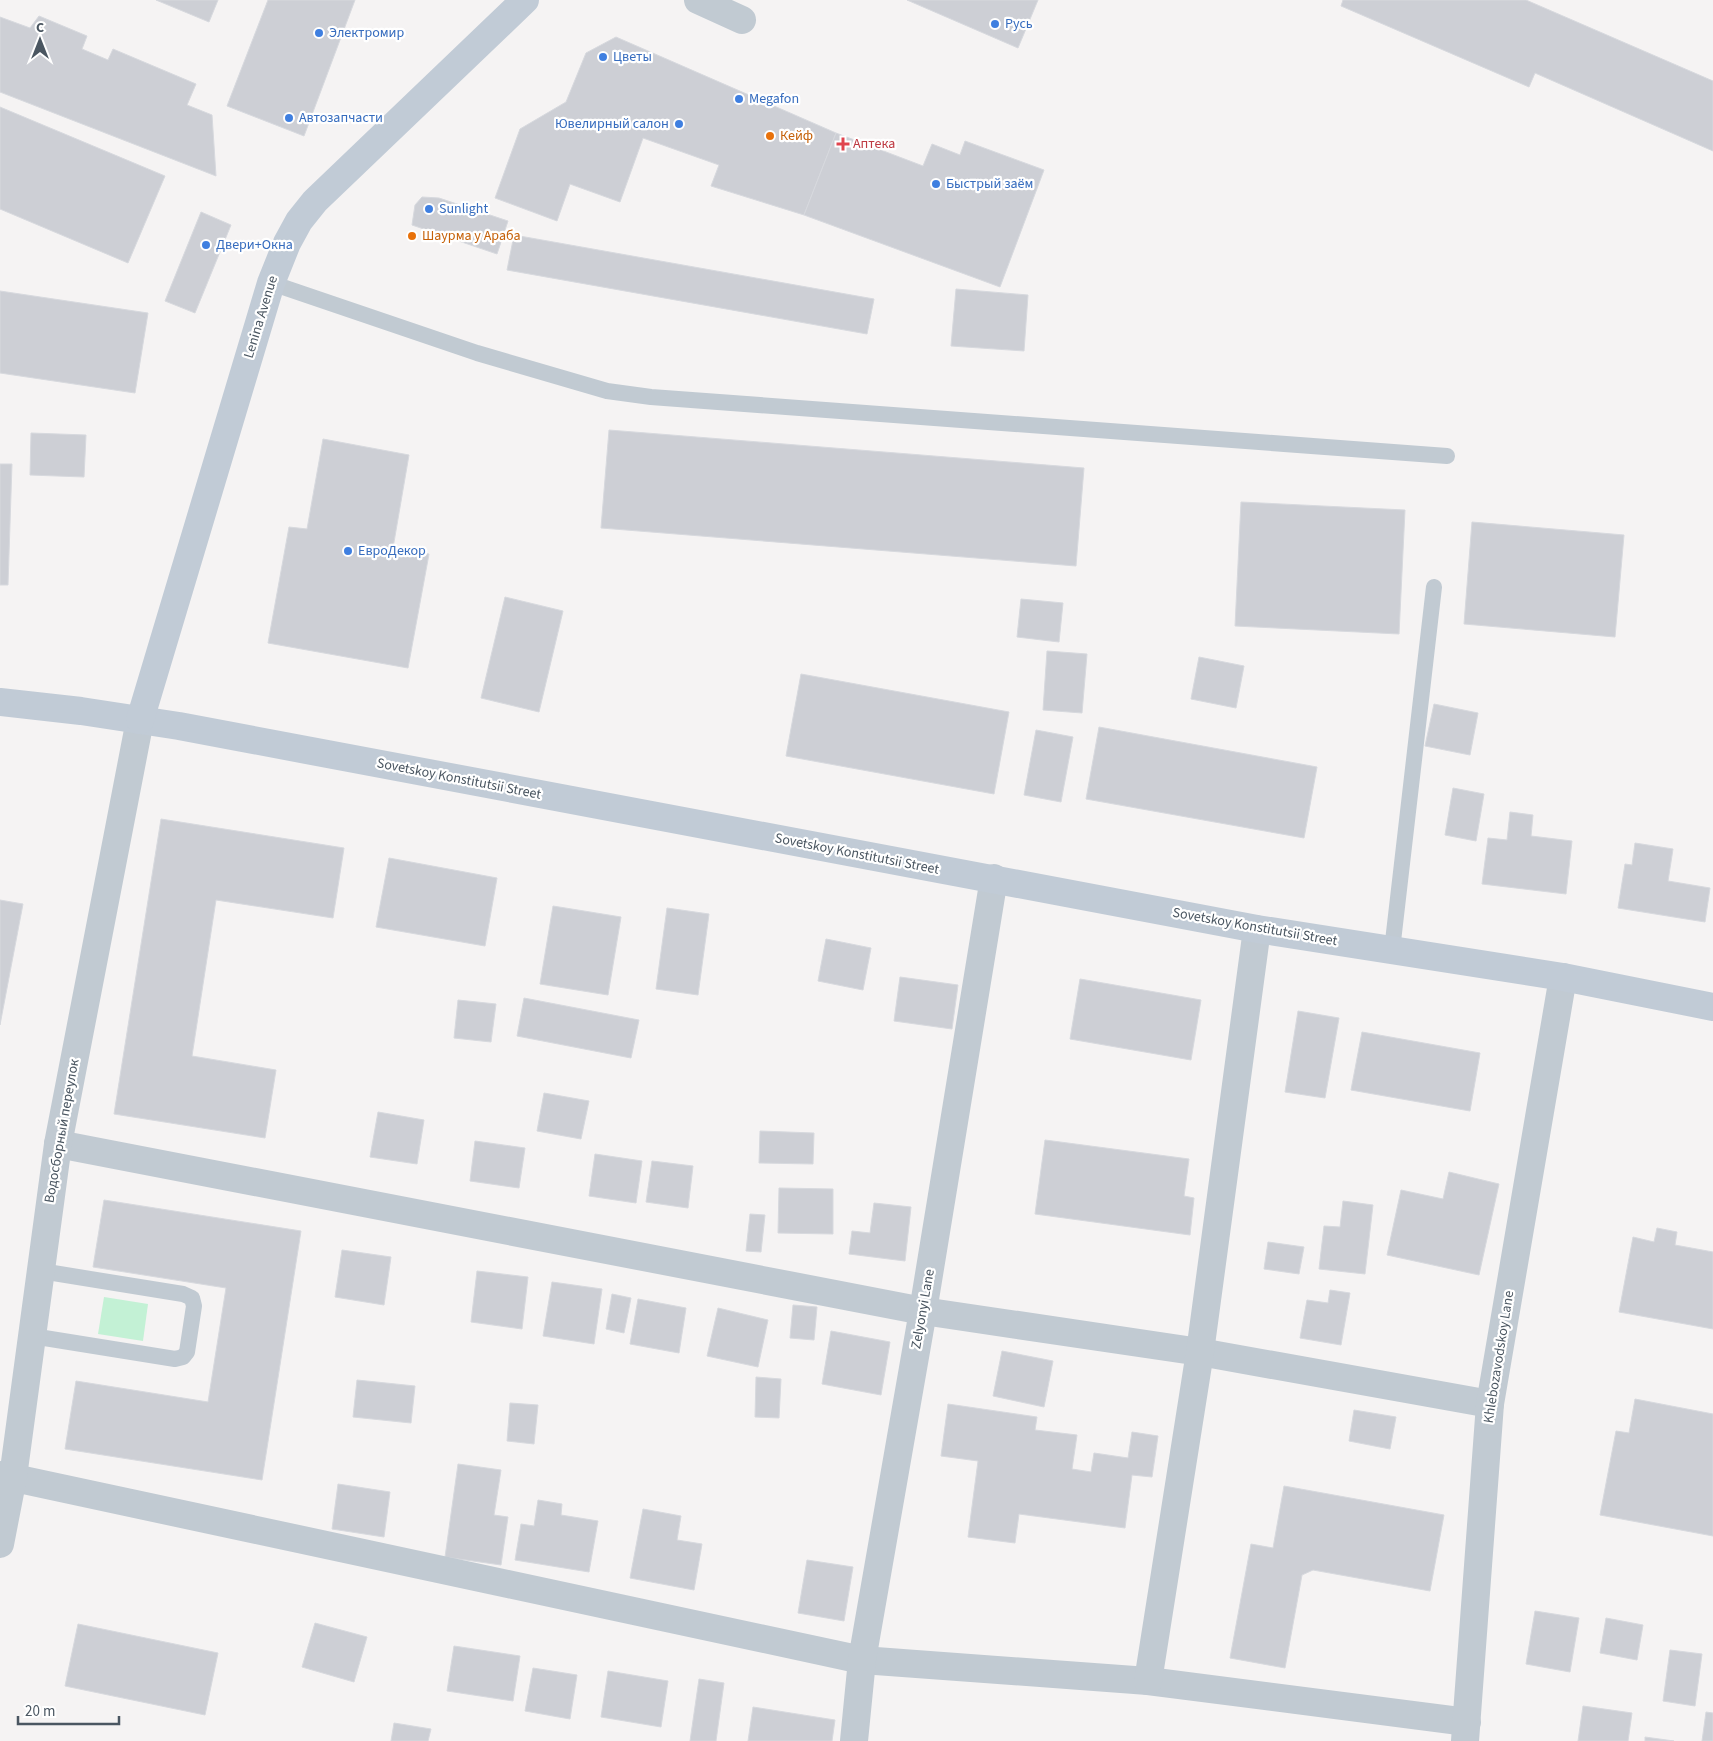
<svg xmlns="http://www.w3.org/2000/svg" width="1713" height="1741" viewBox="0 0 1713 1741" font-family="'Source Sans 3',sans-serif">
  <rect width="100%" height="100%" fill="#f5f3f3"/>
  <polygon fill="#c3f1d5" points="104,1297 148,1304 143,1341 98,1334"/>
  <g fill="#cdcfd5" stroke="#d7d9de">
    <polygon points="156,0 218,0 209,22"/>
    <polygon points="268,0 355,0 304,136 227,106"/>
    <polygon points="907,0 1038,0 1018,48"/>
    <polygon points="1343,0 1526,0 1713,81 1713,151 1535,73 1529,87 1341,6"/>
    <polygon points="39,16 87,36 82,49 108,60 113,49 196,84 187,105 212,115 216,176 0,92 0,17 30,28"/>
    <polygon points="616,37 836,133 804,215 711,186 719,165 643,138 620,202 570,184 557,221 495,198 520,129 566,102 586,53"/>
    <polygon points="0,107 165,176 128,263 0,209"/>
    <polygon points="836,133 923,166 932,144 960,155 965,141 1044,170 1000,287 804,215"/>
    <polygon points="422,197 439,198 508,221 497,254 412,225 415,205"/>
    <polygon points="201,212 231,225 195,313 165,301"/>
    <polygon points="514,235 874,299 867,334 507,270"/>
    <polygon points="956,289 1028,295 1024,351 951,346"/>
    <polygon points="0,291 148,313 135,393 0,373"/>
    <polygon points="609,430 1084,468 1076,566 601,528"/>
    <polygon points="31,433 86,435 84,477 30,475"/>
    <polygon points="323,439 409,455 393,548 429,554 408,668 268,643 289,527 307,529"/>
    <polygon points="0,464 12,464 8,585 0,585"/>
    <polygon points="1241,502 1405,510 1399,634 1235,626"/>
    <polygon points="1472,522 1624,535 1615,637 1464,624"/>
    <polygon points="505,597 563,611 539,712 481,698"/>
    <polygon points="1021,599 1063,603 1059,642 1017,637"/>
    <polygon points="1047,651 1087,654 1082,713 1043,710"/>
    <polygon points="1199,657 1244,666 1236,708 1191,699"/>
    <polygon points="801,674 1009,712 994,794 786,756"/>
    <polygon points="1434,704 1478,713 1470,755 1425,746"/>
    <polygon points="1099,727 1317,767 1304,838 1086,799"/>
    <polygon points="1036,730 1073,737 1061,802 1024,795"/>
    <polygon points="1453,788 1484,794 1476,841 1445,835"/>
    <polygon points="1510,812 1533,815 1531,836 1572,841 1566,894 1482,884 1488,838 1507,840"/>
    <polygon points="161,819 344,848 333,918 216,900 192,1056 276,1070 265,1138 114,1114"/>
    <polygon points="1635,843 1673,849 1668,881 1710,888 1705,922 1618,908 1625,864 1632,865"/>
    <polygon points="389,858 497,878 485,946 376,927"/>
    <polygon points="0,900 23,904 0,1025"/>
    <polygon points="553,906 621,917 608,995 540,984"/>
    <polygon points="667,908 709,914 698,995 656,989"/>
    <polygon points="826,939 871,948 863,990 818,981"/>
    <polygon points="900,977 958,985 952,1029 894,1021"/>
    <polygon points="1080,979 1201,1000 1191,1060 1070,1039"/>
    <polygon points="524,998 639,1020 631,1058 517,1036"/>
    <polygon points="458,1000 496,1004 491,1042 454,1038"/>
    <polygon points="1298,1011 1339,1018 1325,1098 1285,1092"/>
    <polygon points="1362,1032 1480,1053 1470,1111 1351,1090"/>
    <polygon points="544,1093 589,1101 581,1139 537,1131"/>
    <polygon points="378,1112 424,1120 417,1164 370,1157"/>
    <polygon points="760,1131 814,1133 813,1164 759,1163"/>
    <polygon points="1045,1140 1189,1159 1184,1196 1194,1198 1190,1235 1035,1214"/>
    <polygon points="475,1141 525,1148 519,1188 470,1181"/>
    <polygon points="595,1154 642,1161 636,1203 589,1196"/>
    <polygon points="652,1161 693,1166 688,1208 646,1202"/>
    <polygon points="1449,1172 1499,1184 1479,1275 1387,1255 1401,1190 1443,1199"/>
    <polygon points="779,1188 833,1189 833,1234 778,1233"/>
    <polygon points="104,1200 301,1231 262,1480 65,1449 76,1381 208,1402 226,1288 93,1267"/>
    <polygon points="1343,1201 1373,1205 1365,1274 1319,1269 1324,1226 1340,1227"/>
    <polygon points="874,1203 911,1207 905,1261 849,1254 852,1231 870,1233"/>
    <polygon points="750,1214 765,1215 761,1252 746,1251"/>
    <polygon points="1657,1228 1677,1232 1675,1245 1713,1252 1713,1329 1619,1312 1633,1237 1654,1242"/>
    <polygon points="1268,1242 1304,1247 1299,1274 1264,1269"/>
    <polygon points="342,1250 391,1257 384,1305 335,1297"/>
    <polygon points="477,1271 528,1277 522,1329 471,1322"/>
    <polygon points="552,1282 602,1289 594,1344 543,1336"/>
    <polygon points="1330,1290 1350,1293 1341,1345 1300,1338 1307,1300 1328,1303"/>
    <polygon points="612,1294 631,1298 624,1333 606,1329"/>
    <polygon points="638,1299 686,1308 679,1353 630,1344"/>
    <polygon points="793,1305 817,1307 814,1340 790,1338"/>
    <polygon points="718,1308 768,1320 758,1367 707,1356"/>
    <polygon points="831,1331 890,1342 881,1395 822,1384"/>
    <polygon points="1002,1351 1053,1361 1044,1407 993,1396"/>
    <polygon points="756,1377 781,1379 779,1418 755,1417"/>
    <polygon points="357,1380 415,1386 411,1423 353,1417"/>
    <polygon points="1635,1399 1713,1414 1713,1536 1600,1515 1616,1431 1629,1433"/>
    <polygon points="510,1403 538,1405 534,1444 507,1441"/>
    <polygon points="948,1404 1037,1417 1035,1430 1077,1435 1072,1469 1091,1472 1094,1453 1128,1458 1132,1432 1158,1436 1152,1477 1132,1475 1125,1528 1019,1514 1015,1543 968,1537 978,1461 941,1456"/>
    <polygon points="1354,1410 1396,1417 1390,1449 1349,1441"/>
    <polygon points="458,1464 501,1470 494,1515 508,1517 501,1565 445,1557"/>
    <polygon points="338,1484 390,1492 384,1537 332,1529"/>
    <polygon points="1284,1486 1444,1515 1430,1591 1313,1570 1302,1575 1285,1668 1230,1658 1251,1544 1273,1548"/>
    <polygon points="538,1500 562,1504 561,1515 598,1521 589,1572 515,1560 521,1524 534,1526"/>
    <polygon points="643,1509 681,1516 677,1540 702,1544 694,1590 630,1578"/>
    <polygon points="807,1560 853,1567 844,1621 798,1613"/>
    <polygon points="1535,1611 1579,1618 1570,1672 1526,1664"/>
    <polygon points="1606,1618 1643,1625 1637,1660 1600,1653"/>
    <polygon points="315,1623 367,1637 354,1682 302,1667"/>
    <polygon points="78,1624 218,1653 205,1715 65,1686"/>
    <polygon points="454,1646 520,1656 513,1701 447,1691"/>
    <polygon points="1670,1650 1702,1654 1695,1706 1663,1701"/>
    <polygon points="533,1668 577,1675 570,1719 525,1711"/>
    <polygon points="608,1671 668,1681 661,1727 601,1717"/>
    <polygon points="699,1679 724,1683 716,1741 690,1741"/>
    <polygon points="1583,1706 1632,1713 1628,1741 1578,1741"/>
    <polygon points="753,1707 835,1720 832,1741 748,1741"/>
    <polygon points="1706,1712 1713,1713 1713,1741 1702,1741"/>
    <polygon points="394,1723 431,1729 428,1741 391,1741"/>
    <polygon points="1645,1737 1674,1741 1645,1741"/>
  </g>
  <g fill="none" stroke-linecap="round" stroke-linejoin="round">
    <g stroke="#c1cad2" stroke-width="16">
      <polyline points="271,283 477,353 607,391 651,397 1447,456"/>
      <polyline points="1392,950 1434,587"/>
      <polyline points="32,1336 175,1359 183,1357 187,1352 194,1306 192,1298 183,1294 41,1271"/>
    </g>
    <g stroke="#c1cad2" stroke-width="28">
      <polyline points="698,0 742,20"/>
      <polyline points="58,1144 923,1311 1200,1352 1490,1404"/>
      <polyline points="0,1475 862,1660 1148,1681 1467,1722"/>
      <polyline points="0,1544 13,1477 58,1144 140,720"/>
      <polyline points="1148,1681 1200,1352 1257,929"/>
      <polyline points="854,1741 862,1660 923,1311 994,878"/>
      <polyline points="1465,1741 1490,1404 1563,977"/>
    </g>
    <g stroke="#c1cbd6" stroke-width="28">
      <polyline points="0,702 81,711 179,726 1257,929 1563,977 1713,1007"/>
      <polyline points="140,720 271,283 287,243 299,221 315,201 525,0"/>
    </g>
  </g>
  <g fill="#3f7fe0" stroke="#fff" stroke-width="2">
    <circle cx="995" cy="24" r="5"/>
    <circle cx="319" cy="33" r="5"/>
    <circle cx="603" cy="57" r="5"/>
    <circle cx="739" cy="99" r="5"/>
    <circle cx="289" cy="118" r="5"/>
    <circle cx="679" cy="124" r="5"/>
    <circle cx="936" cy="184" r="5"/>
    <circle cx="429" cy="209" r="5"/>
    <circle cx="206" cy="245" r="5"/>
    <circle cx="348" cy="551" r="5"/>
  </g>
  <g fill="#e8710a" stroke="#fff" stroke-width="2">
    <circle cx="770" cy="136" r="5"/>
    <circle cx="412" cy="236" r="5"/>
  </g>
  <path fill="#e0444e" stroke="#fff" stroke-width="2" d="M840.5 136.5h5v5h5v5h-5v5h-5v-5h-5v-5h5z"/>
  <g text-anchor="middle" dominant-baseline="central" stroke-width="4.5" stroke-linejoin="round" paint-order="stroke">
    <g font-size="14" fill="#366cbe" stroke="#fff" text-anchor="start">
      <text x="1005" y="24">Русь</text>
      <text x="329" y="33">Электромир</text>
      <text x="613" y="57">Цветы</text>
      <text x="749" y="99">Megafon</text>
      <text x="299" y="118">Автозапчасти</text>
      <text x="669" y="124" text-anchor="end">Ювелирный салон</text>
      <text x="946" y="184">Быстрый заём</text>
      <text x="439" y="209">Sunlight</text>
      <text x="216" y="245">Двери+Окна</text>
      <text x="358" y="551">ЕвроДекор</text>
    </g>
    <g font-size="14" fill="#c56008" stroke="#fff" text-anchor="start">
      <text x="780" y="136">Кейф</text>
      <text x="422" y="236">Шаурма у Араба</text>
    </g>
    <g font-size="14" fill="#be3a42" stroke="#fff" text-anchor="start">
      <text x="853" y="144">Аптека</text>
    </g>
    <g font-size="14" fill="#4a5661" stroke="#fff">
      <text transform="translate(261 317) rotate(-73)">Lenina Avenue</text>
      <text transform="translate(459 779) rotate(11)">Sovetskoy Konstitutsii Street</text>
      <text transform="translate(857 854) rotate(11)">Sovetskoy Konstitutsii Street</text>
      <text transform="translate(1255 927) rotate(10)">Sovetskoy Konstitutsii Street</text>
      <text transform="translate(62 1131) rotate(-80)">Водосборный переулок</text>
      <text transform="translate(923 1309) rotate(-80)">Zelyonyi Lane</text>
      <text transform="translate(1499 1357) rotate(-81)">Khlebozavodskoy Lane</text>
    </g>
  </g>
  <g transform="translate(40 40)" stroke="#ffffff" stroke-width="4" paint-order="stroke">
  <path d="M0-4L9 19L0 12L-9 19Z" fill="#4a5661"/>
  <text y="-8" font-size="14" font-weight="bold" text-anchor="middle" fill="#4a5661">С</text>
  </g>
  <path d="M18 1716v8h101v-8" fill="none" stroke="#4a5661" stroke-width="2.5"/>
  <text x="25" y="1716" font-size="15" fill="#4a5661" stroke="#ffffff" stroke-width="4" paint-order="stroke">20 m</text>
</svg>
